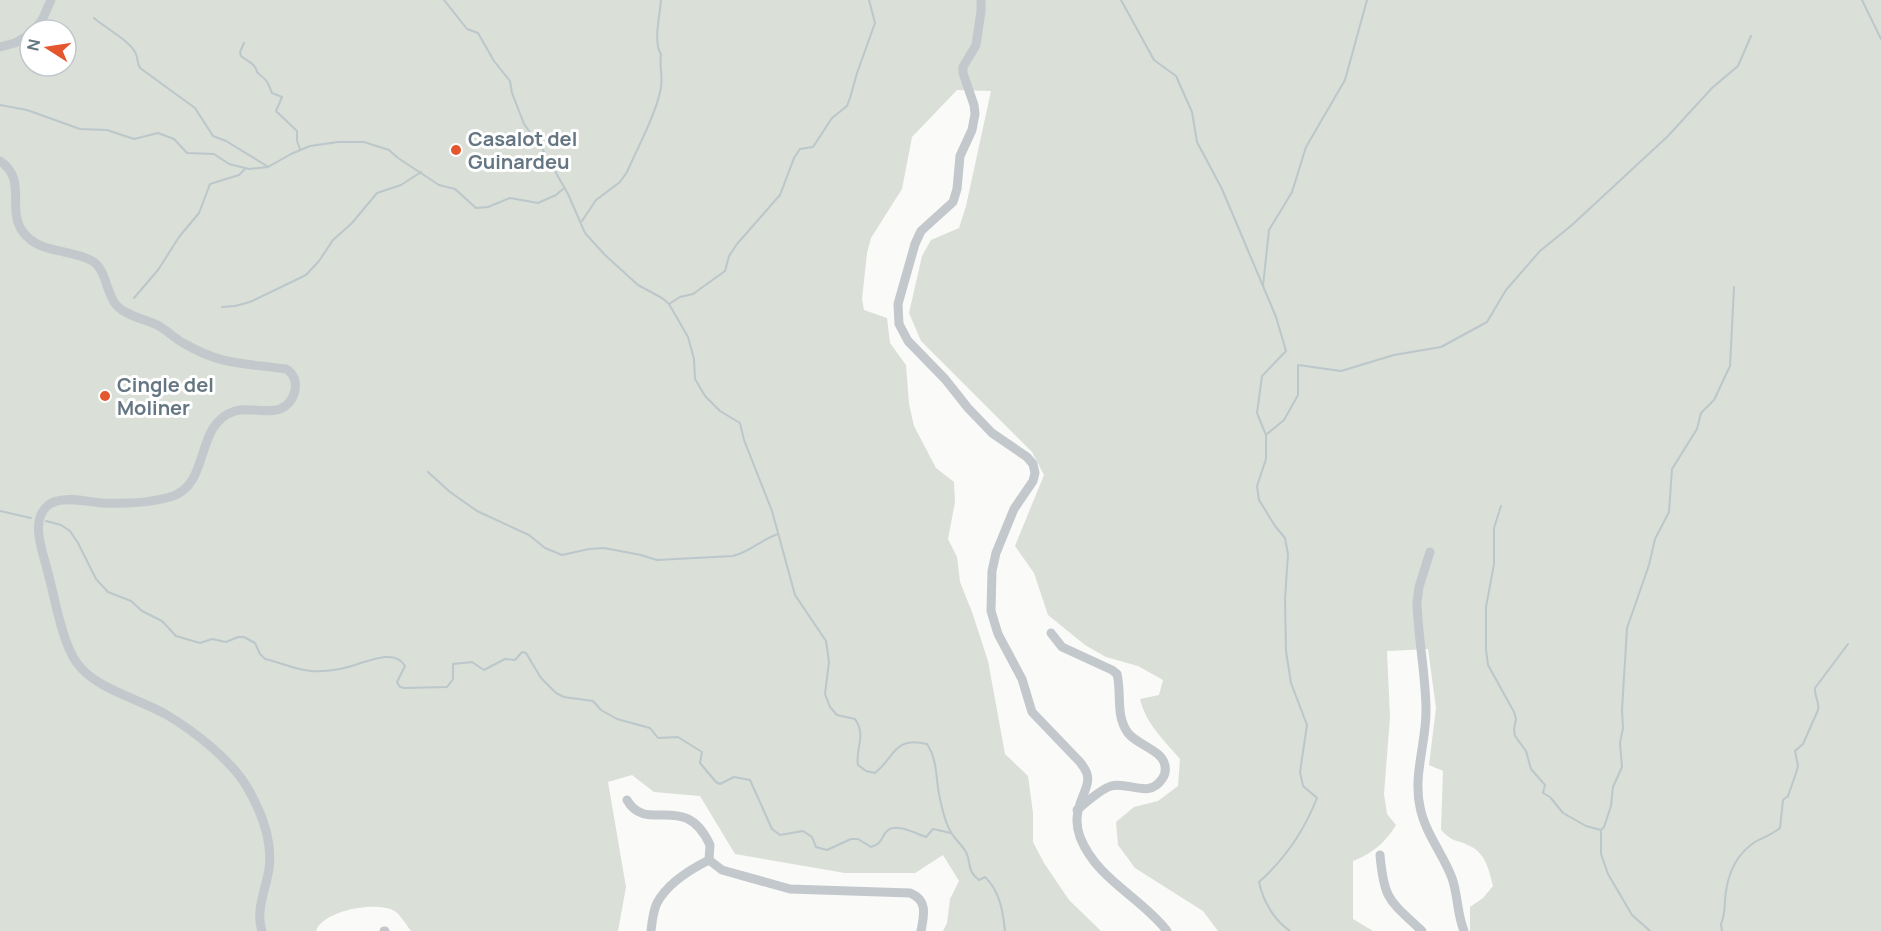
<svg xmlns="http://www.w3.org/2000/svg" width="1881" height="931" viewBox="0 0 1881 931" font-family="Manrope,sans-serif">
  <rect width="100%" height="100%" fill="#fafaf8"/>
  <path fill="#dadfd7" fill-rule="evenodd" d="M 0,0 L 1881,0 L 1881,931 L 1470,931 L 1470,907 L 1483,898 L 1493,886 C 1489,870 1486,854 1470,846 C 1454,838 1455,844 1441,830 L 1443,771 L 1429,765 L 1436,708 L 1428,649 L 1387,651 L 1390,717 L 1384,794 L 1387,814 L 1396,825 C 1385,843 1373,853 1353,861 L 1353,919 L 1373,931 L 1218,931 L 1203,911 L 1135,868 L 1118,845 L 1116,822 L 1134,807 L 1158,801 L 1178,786 L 1180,759 C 1164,740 1146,724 1140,699 L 1159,695 L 1163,680 L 1138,666 L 1106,657 L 1085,645 L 1048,615 L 1034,573 L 1015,546 L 1044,475 L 1032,452 L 921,341 L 909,313 L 922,256 L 931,240 L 959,228 L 966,206 L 991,91 L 957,90 L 912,137 L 902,189 L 871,238 L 867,253 L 862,299 L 864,310 L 887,318 L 890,343 L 906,365 L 909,404 L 914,426 L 936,468 L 954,482 L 955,502 L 948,539 L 957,557 L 960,582 L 972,612 L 988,661 L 1005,754 L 1028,776 L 1033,813 L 1033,842 L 1044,863 L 1069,900 L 1101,931 L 943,931 L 947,923 L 950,899 L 959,881 L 943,855 L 915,873 L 845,873 L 735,854 L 700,796 L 654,792 L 632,775 L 608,782 L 626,887 L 618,931 L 411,931 C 407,926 402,917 396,912 C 379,900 323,910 316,931 L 0,931 ZM 30,30 L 66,30 L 66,66 L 30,66 Z"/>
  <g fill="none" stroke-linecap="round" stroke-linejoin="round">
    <g stroke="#bbc7cb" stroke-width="2">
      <path d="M 444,0 L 467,29 L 478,33 L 494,61 L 510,81 L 512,93 L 524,124 L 543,150 L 568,194 L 585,233 L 605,255 L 638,285 L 662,298 L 669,304 L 688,337 L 694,359 L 695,379 L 705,396 L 720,411 L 740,423 L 744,440 L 772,511 L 795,595 L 826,641 L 829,662 L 825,694 L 830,707 L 837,715 L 855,719 C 867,737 855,747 858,765 L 866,771 L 875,773 C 895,757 894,736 927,744 C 939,762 935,783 941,803 C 943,813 946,825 952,834 C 956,840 962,845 966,852 C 972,864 966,870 979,880 L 985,877 C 1000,891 1003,912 1005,931"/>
      <polyline points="1121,0 1154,60 1176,76 1192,112 1197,142 1222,189 1263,286"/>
      <polyline points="1862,0 1881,39"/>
      <path d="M 94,18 C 105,28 131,41 136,54 C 138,59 137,63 140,68 L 195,108 L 213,136 L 226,141 L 267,166"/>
      <path d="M 244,43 L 240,52 L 241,56 C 247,61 256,64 257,72 C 269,83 266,79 272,93 L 282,97 L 276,111 L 297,131 L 297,141 L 300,149"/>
      <polyline points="0,105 27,110 80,129 107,130 134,139 158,133 174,139 187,153 214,154 229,164 249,169 268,167 291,154 310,146 338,142 364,142 389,150 398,158 439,185 455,189 476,208 488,207 510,198 538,203 556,195 563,189"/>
      <path d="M 582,221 L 596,200 L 620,182 L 627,172 C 638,147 657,112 661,87 C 663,75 659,66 661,54 C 653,43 660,14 661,0"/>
      <polyline points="134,298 158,270 179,237 199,213 210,184 239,175 245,169"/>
      <polyline points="669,304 680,297 693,294 725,271 729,256 737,244 780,195 794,158 800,149 813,147 832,118 847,106 850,98 857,73 875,23 869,0"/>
      <polyline points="222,307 235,306 250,302 306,275 319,261 333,240 352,223 377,193 401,185 421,172"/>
      <polyline points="1267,434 1284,420 1298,395 1298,365 1341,371 1394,355 1441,347 1487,322 1506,290 1540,251 1572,225 1668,136 1712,88 1738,66 1751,36"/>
      <path d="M 428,472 L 450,492 L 477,511 L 529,535 L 545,548 L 562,555 L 589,549 L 604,548 L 641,555 L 657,560 L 733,556 C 750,552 762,539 778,534"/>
      <polyline points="1501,506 1494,528 1494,564 1486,607 1486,649 1488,665 1514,712 1516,719 1514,729 1515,736 1526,751 1531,769 1545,785 1543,793 1550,797 1563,813 1586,826 1601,830 1601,854 1608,874 1632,915 1650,931"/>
      <polyline points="0,511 31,518"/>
      <path d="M 46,521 L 61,525 L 70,531 L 78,543 L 96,579 L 108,592 L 131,601 L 142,611 L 162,621 L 176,636 L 200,643 L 212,639 L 226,642 L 238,637 L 244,637 L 255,643 L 260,654 L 265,659 C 280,662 295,670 311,671 C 322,672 338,670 348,667 C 364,663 395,647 405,666 L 397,682 L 400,687 L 404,688 L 447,687 L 453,679 L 453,664 L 472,662 L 484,670 L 505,659 L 515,660 L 522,652 L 526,653 L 541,678 L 556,693 L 564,697 L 593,701 L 601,710 L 617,719 L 650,728 L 658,738 L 678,737 L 702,752 L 700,763 L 716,782 L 720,784 L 734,777 L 750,780 L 772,829 L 780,835 L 803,831 L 812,837 L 816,847 L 827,850 L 851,839 L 858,839 L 871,847 C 884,843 880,837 888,830 C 896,823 917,834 926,837 L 933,829 L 951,833"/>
      <polyline points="1601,830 1604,827 1611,806 1613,787 1622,767 1620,743 1623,728 1622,710 1627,628 1649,565 1655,539 1669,512 1672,469 1697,429 1701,413 1714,400 1730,366 1734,287"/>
      <path d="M 1290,931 C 1274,920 1263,901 1259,882 C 1285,859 1304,831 1317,798 L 1303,786 L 1300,772 L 1307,725 L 1291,683 L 1286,651 L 1285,599 L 1288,554 L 1285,538 L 1275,526 L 1259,500 L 1257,486 L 1266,459 L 1266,435 L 1257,413 L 1262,376 L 1286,351 L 1276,317 L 1263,286 L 1269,230 L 1292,192 L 1306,147 L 1345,80 L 1367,0"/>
      <path d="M 1722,931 L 1721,924 C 1726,913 1724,903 1726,891 C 1729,871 1738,853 1755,842 C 1763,837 1772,835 1780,828 L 1783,800 L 1788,796 L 1796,773 L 1798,766 L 1795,751 L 1803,744 L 1818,710 C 1820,702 1814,696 1815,688 L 1848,644"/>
    </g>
    <g stroke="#c3c8cc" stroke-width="9">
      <path d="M 981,0 L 981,11 L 976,45 L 963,67 L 963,73 L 974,105 L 975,114 L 972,130 L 960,156 L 957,189 L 953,202 L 921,231 L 915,244 L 898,304 L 899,324 L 908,341 L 945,379 L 968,408 L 992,433 L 1027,457 L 1033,464 L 1035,473 L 1033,481 L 1014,509 L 996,553 L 992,571 L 991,611 L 998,634 L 1022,679 L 1032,712 L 1080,762 C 1083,766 1086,770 1087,774 C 1092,790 1069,807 1080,837 C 1097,880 1140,896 1167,931"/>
      <polyline points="34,30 42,20 51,0"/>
      <polyline points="0,47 15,43 30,34"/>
      <path d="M 0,161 C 28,180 6,209 23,232 C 40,255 72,248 94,262 C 107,272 106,294 117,306 C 128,317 146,319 159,326 C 168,331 175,339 185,344 C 223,366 245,363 286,369 C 302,378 296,403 280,409 C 266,414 250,407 235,411 C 193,424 212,485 170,497 C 149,503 124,504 102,503 C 88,502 71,497 57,501 C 52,502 46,506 43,511 C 32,528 44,555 48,573 C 55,598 62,643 77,663 C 95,689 140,699 167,715 C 194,731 231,760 247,787 C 261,811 273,840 269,869 C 266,889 255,911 262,931"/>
      <path d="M 1430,552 L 1419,587 L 1417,602 C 1418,639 1426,675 1426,711 C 1426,744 1413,775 1420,807 C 1425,833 1443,854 1452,878 C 1458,895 1457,914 1464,931"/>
      <path d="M 1051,633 L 1062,647 L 1112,670 L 1117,674 C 1122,694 1115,715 1128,733 C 1137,745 1163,750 1165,766 C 1166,771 1165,775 1162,779 C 1149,799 1128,781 1111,786 C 1103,788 1084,804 1077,810"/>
      <path d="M 627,800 C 647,835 685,790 710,845 L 709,860"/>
      <path d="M 1380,855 C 1384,900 1389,900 1422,931"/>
      <path d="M 709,860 L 722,870 L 790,889 L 910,893 C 928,900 924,915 921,931"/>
      <polyline points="384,931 385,931"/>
      <path d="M 651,931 C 652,922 653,911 657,903 C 667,884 691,869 709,860"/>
    </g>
  </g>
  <g fill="#e4572e" stroke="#fff" stroke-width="2">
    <circle cx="456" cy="150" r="6"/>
    <circle cx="105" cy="396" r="6"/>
  </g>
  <g text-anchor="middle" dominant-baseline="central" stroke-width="6" stroke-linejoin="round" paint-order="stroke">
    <g font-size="20" font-weight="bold" fill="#657683" stroke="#fff" text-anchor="start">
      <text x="468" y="138">Casalot del<tspan x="468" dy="23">Guinardeu</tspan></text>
      <text x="117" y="384">Cingle del<tspan x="117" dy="23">Moliner</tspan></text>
    </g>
  </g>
  <g transform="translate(48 48) rotate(282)"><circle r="28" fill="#ffffff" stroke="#c1c8cd" stroke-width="1.5"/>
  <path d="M0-4.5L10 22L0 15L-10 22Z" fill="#e4572e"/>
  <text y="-9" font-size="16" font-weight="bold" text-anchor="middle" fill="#657683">N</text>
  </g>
</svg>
